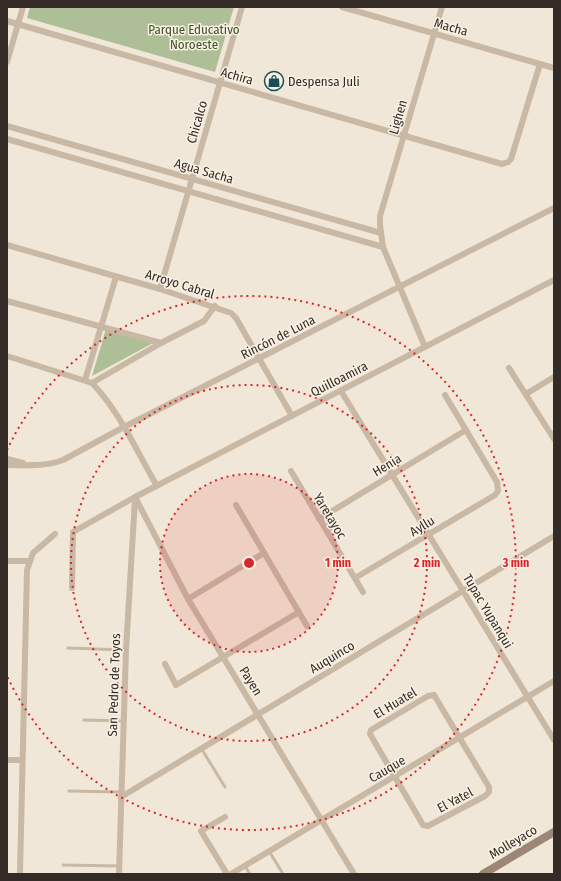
<svg xmlns="http://www.w3.org/2000/svg" width="561" height="881" viewBox="0 0 561 881" font-family="'Fira Sans Condensed',sans-serif">
  <rect width="100%" height="100%" fill="#f1e7d8"/>
  <g fill="#aebf98">
    <polygon points="30,7 234,7 215,72 27,18"/>
    <polygon points="106,329 153,343 92,376"/>
  </g>
  <g fill="none" stroke-linecap="round" stroke-linejoin="round">
    <g stroke="#c8b8a4" stroke-width="3">
      <polyline points="68,648 126,650"/>
      <polyline points="84,720 124,721"/>
      <polyline points="201,748 225,787"/>
      <polyline points="69,791 121,792"/>
      <polyline points="269,851 283,874"/>
      <polyline points="63,865 119,866"/>
      <polyline points="245,866 250,874"/>
    </g>
    <g stroke="#c8b8a4" stroke-width="6">
      <polyline points="342,7 554,68"/>
      <polyline points="7,21 502,164 508,162 511,159 540,64"/>
      <polyline points="7,62 23,7"/>
      <polyline points="7,126 381,233"/>
      <polyline points="7,139 383,247"/>
      <polyline points="7,245 160,289 231,313 236,318 292,416"/>
      <polyline points="160,289 242,7"/>
      <polyline points="7,301 161,343 204,321 215,306"/>
      <polyline points="425,347 383,247 380,225 380,216 442,7"/>
      <polyline points="7,356 92,383 161,343"/>
      <polyline points="509,368 554,439"/>
      <polyline points="85,380 116,277"/>
      <path d="M 92,383 C 120,412 137,452 157,486"/>
      <polyline points="341,391 554,740"/>
      <polyline points="526,394 554,377"/>
      <polyline points="7,459 23,463"/>
      <path d="M 7,465 C 26,465 45,467 63,460 L 124,427 L 554,208"/>
      <polyline points="291,471 363,592"/>
      <polyline points="135,497 188,599 354,874"/>
      <polyline points="236,505 307,626"/>
      <polyline points="319,519 466,430"/>
      <polyline points="7,561 29,561"/>
      <polyline points="355,578 495,495 498,491 497,482 445,395"/>
      <polyline points="72,588 73,532 135,497 554,280"/>
      <polyline points="188,599 264,553"/>
      <polyline points="165,664 176,685 299,612"/>
      <polygon points="434,695 489,787 489,792 485,796 428,826 423,825 370,734 371,730 428,696"/>
      <polyline points="7,760 22,760"/>
      <polyline points="121,797 554,536"/>
      <polyline points="225,817 201,831 227,874"/>
      <polyline points="20,874 27,570 33,553 55,534"/>
      <polyline points="119,874 126,650 135,499"/>
      <polyline points="231,874 554,681"/>
    </g>
    <polyline stroke="#9c8776" stroke-width="8" points="483,874 554,832"/>
  </g>
  <circle cx="249" cy="563" r="89" fill="#d62828" fill-opacity=".12"/>
  <g fill="none" stroke="#d62828" stroke-width="2" stroke-dasharray="2 4">
    <circle cx="249" cy="563" r="89"/>
    <circle cx="249" cy="563" r="178"/>
    <path d="M7 450A267 267 0 1 1 7 676"/>
  </g>
  <defs>
    <g id="shop-ring" transform="scale(1)"><circle r="9.5" fill="#f9f1e4" stroke="#1c4c54" stroke-width="1.5"/><path d="M-5-2.5h2.3a2.7 3.5 0 0 1 5.4 0H5L5.5 6h-11ZM-1.5-2.5h3a1.5 2.3 0 0 0-3 0Z" fill="#1c4c54"/></g>
  </defs>
  <g fill-rule="evenodd">
    <use href="#shop-ring" x="274" y="81"/>
  </g>
  <g text-anchor="middle" dominant-baseline="central" stroke-width="3" stroke-linejoin="round" paint-order="stroke">
    <g font-size="13" fill="#342b26" stroke="#f9f1e4">
      <text transform="translate(451 27) rotate(16)">Macha</text>
      <text transform="translate(237 76) rotate(16)">Achira</text>
      <text transform="translate(398 117) rotate(-74)">Lighen</text>
      <text transform="translate(197 122) rotate(-74)">Chicalco</text>
      <text transform="translate(204 171) rotate(16)">Agua Sacha</text>
      <text transform="translate(180 284) rotate(17)">Arroyo Cabral</text>
      <text transform="translate(278 337) rotate(-27)">Rincón de Luna</text>
      <text transform="translate(339 379) rotate(-27)">Quilloamira</text>
      <text transform="translate(387 465) rotate(-31)">Henia</text>
      <text transform="translate(330 516) rotate(59)">Yaretayoc</text>
      <text transform="translate(422 526) rotate(-31)">Ayllu</text>
      <text transform="translate(488 611) rotate(59)">Tupac Yupanqui</text>
      <text transform="translate(332 657) rotate(-31)">Auquinco</text>
      <text transform="translate(251 681) rotate(59)">Payen</text>
      <text transform="translate(114 685) rotate(-88)">San Pedro de Toyos</text>
      <text transform="translate(395 703) rotate(-31)">El Huatel</text>
      <text transform="translate(387 769) rotate(-31)">Cauque</text>
      <text transform="translate(455 800) rotate(-28)">El Yatel</text>
      <text transform="translate(513 842) rotate(-31)">Molleyaco</text>
    </g>
    <g font-size="13" fill="#3f512a" stroke="#f9f1e4">
      <text x="194" y="29">Parque Educativo<tspan x="194" dy="15">Noroeste</tspan></text>
    </g>
    <g font-size="13" fill="#342b26" stroke="#f9f1e4" text-anchor="start">
      <text x="288" y="81">Despensa Juli</text>
    </g>
  </g>
  <circle cx="249" cy="563" r="6" fill="#d62828" stroke="#f9f1e4" stroke-width="2"/>
  <g font-size="12" text-anchor="middle" font-weight="bold" fill="#d62828" stroke="#f9f1e4" stroke-width="3" stroke-linejoin="round" paint-order="stroke">
    <text x="338" y="567">1 min</text>
    <text x="427" y="567">2 min</text>
    <text x="516" y="567">3 min</text>
  </g>
  <rect width="561" height="881" fill="none" stroke="#342b26" stroke-width="16"/>
</svg>
